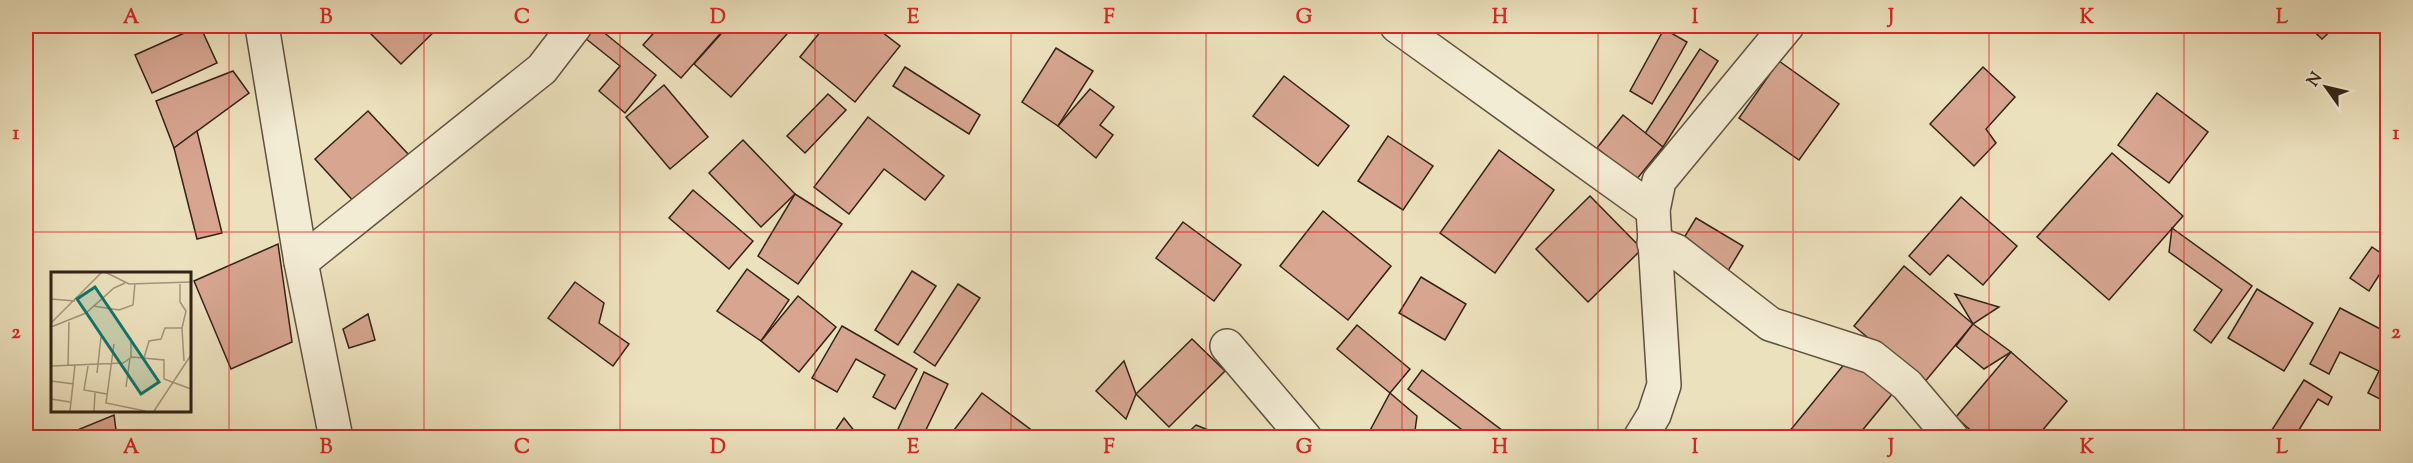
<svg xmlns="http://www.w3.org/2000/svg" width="2413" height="463" viewBox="0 0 2413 463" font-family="'Sorts Mill Goudy',serif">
  <rect width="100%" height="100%" fill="#ece1bd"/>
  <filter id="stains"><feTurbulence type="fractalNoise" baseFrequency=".00333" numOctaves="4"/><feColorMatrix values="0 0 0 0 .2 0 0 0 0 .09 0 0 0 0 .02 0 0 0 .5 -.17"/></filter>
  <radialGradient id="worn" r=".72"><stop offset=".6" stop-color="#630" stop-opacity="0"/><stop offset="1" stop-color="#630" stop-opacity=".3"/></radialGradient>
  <g fill="#d7a590" stroke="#332317" stroke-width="1.5">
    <polygon points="200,26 217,63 152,93 135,55"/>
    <polygon points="363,26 440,26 401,64"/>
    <polygon points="596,26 656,75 625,113 599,91 620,66 585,38"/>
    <polygon points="660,26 727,26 681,78 643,45"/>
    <polygon points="728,26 794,26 731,97 694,64"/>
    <polygon points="825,26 874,26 900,46 855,102 800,57"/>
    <polygon points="2308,26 2336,26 2322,39"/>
    <polygon points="1664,29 1687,42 1652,104 1630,91"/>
    <polygon points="1056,48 1093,71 1058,126 1022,102"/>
    <polygon points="1700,49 1718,61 1663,147 1644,135"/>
    <polygon points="1779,61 1839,104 1799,160 1739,118"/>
    <polygon points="905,67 980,115 969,134 893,86"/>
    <polygon points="1983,67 2015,97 1986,129 1996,143 1974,166 1930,124"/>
    <polygon points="233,71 249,93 174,148 156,101"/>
    <polygon points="1284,76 1349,126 1318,166 1253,116"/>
    <polygon points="664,85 708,137 670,169 626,117"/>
    <polygon points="1090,89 1114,107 1100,125 1113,135 1096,158 1058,126"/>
    <polygon points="2157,93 2208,132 2169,183 2118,145"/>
    <polygon points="828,94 846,110 805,153 787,136"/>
    <polygon points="368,111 409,155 356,204 315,159"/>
    <polygon points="1623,115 1663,147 1636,180 1597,148"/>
    <polygon points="868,117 944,176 925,200 884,169 849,214 814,187"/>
    <polygon points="197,131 222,233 197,239 174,148"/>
    <polygon points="1388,136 1433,166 1403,210 1358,181"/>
    <polygon points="743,140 795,194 761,227 709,173"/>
    <polygon points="1499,150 1554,190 1495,273 1440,233"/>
    <polygon points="2112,153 2183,216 2109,300 2037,237"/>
    <polygon points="693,190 753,241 729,269 669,218"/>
    <polygon points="795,194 842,224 798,284 758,256"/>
    <polygon points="1590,196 1642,249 1588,302 1536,249"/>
    <polygon points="1961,197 2017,246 1983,285 1948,255 1930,275 1909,256"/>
    <polygon points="1323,211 1391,266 1348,320 1280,266"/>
    <polygon points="1696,218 1743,246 1723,279 1676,251"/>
    <polygon points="1183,222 1241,265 1214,301 1156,258"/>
    <polygon points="2172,228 2252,286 2211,343 2194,330 2222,290 2169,252"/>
    <polygon points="278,244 292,342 231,369 194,281"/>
    <polygon points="2372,247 2388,258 2388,261 2369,291 2350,278"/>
    <polygon points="1904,266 1973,324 1923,384 1854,326"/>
    <polygon points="747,269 789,300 761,341 717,311"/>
    <polygon points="912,271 936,286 898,345 875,330"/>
    <polygon points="1421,277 1466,304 1445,340 1399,313"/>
    <polygon points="575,282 604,303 599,323 629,344 613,366 548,318"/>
    <polygon points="958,284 980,298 935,366 914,352"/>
    <polygon points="2257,289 2313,323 2284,371 2228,338"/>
    <polygon points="1955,294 1999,307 1973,324"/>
    <polygon points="798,296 836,327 799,372 761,341"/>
    <polygon points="2340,308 2388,333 2388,403 2368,393 2379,371 2340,352 2329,374 2310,364"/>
    <polygon points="368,314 375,340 349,348 343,329"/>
    <polygon points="1973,324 2011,352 1984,369 1956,346"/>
    <polygon points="1357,325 1410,369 1390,393 1337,349"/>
    <polygon points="842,326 917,369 895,409 873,397 885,375 856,359 837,392 812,378"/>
    <polygon points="1192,339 1225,371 1169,427 1136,394"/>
    <polygon points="2011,352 2067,401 2036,438 1979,438 1956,417"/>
    <polygon points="1850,357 1893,393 1856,438 1784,438"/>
    <polygon points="1124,361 1136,394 1126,419 1096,391"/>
    <polygon points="1422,370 1507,434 1504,438 1473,438 1408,389"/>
    <polygon points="924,372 948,384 922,438 894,438"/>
    <polygon points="2304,380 2332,397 2328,405 2318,399 2294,438 2271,438 2268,436"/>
    <polygon points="982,393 1034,432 1030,438 948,438"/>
    <polygon points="1390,393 1417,416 1414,438 1366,438"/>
    <polygon points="114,415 117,438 58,438"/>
    <polygon points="844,418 860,438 830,438"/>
    <polygon points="2388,422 2388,438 2378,438"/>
    <polygon points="1196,425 1223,436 1223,438 1182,438"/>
  </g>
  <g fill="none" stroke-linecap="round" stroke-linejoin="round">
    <g stroke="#615240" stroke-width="36">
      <g id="minor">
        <polyline points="262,26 301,262 336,438"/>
        <polyline points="1397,26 1653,210"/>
        <polyline points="1654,243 1676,251 1770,324 1872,357 1907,385 1952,438"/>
        <polyline points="301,262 542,69 575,26"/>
        <polyline points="1227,346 1305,438"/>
        <polyline points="1640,438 1654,415 1664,385 1653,210 1659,181 1787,26"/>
      </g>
    </g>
    <use href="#minor" stroke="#f3ecd4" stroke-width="33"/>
  </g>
  <path fill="none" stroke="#d62828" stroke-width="1.5" stroke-opacity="0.55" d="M 229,26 L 229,438M 424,26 L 424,438M 620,26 L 620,438M 815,26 L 815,438M 1011,26 L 1011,438M 1206,26 L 1206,438M 1402,26 L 1402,438M 1598,26 L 1598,438M 1793,26 L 1793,438M 1989,26 L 1989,438M 2184,26 L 2184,438M 26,232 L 2388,232"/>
  <g transform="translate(51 272)">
    <rect width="140" height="140" fill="#ece1bd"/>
    <path fill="none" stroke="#a2957b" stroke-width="1.5" d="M 54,0 L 78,12 L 140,10M 129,12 L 129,30 L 135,39 L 131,56 L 133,89M 0,27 L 24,29M 42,34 L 68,38 L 82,33 L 84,11M 0,51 L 51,0M 0,55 L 35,41 L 63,16 L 74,11M 63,72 L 55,131 L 94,139M 80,85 L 80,66M 93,86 L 98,69 L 110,67 L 114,56 L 131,56M 17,93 L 18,50M 0,94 L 72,91 L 81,85 L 113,88 L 113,107 L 140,117M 37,94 L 33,118 L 56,122M 46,101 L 50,65M 0,109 L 23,112M 75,115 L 79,86M 0,127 L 19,130M 19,139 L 24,93M 43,139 L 44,121M 103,139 L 140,83"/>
    <path fill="#0f766e" fill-opacity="0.15" stroke="#0f766e" stroke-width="3" d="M 44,15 L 108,110 L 90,122 L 26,27 Z"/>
    <rect width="140" height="140" fill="none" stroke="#332317" stroke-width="3"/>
  </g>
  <rect width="2413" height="463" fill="none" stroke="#ece1bd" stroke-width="66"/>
  <g transform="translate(2326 87) rotate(304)" stroke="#f3ecd4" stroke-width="4.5" paint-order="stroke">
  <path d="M0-4.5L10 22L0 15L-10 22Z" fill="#332317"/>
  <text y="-9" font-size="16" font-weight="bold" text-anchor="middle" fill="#332317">N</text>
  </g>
  <rect x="33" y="33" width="2347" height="397" fill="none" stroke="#d62828" stroke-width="2"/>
  <g font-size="20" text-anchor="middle" font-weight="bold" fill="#d62828">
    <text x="131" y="23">A</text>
    <text x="326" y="23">B</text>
    <text x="522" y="23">C</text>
    <text x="718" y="23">D</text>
    <text x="913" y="23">E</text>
    <text x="1109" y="23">F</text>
    <text x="1304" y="23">G</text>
    <text x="1500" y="23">H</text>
    <text x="1695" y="23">I</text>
    <text x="1891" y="23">J</text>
    <text x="2087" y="23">K</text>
    <text x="2282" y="23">L</text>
    <text x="16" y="139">1</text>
    <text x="2396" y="139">1</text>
    <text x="16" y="338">2</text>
    <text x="2396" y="338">2</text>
    <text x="131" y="453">A</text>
    <text x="326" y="453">B</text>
    <text x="522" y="453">C</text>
    <text x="718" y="453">D</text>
    <text x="913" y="453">E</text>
    <text x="1109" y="453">F</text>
    <text x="1304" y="453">G</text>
    <text x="1500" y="453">H</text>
    <text x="1695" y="453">I</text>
    <text x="1891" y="453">J</text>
    <text x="2087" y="453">K</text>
    <text x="2282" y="453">L</text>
  </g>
  <rect width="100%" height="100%" filter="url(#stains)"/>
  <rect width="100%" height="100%" fill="url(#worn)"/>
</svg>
